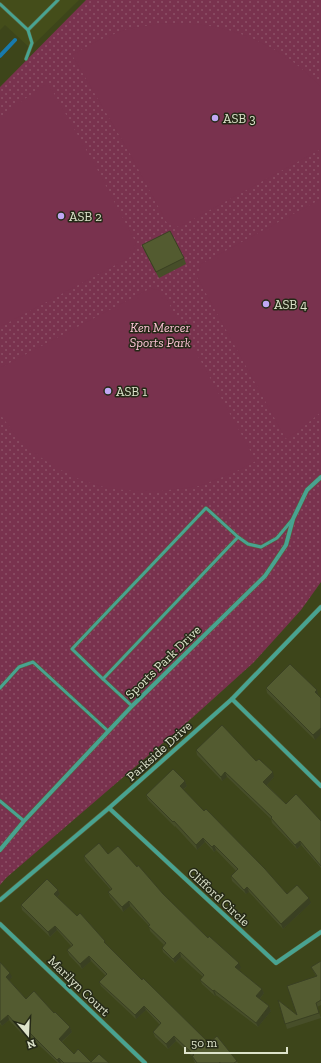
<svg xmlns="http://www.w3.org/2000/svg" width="321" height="1063" viewBox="0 0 321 1063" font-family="'Zilla Slab',serif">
  <defs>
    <pattern id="park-dots" width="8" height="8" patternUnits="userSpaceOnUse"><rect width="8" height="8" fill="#79324e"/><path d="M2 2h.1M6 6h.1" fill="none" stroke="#8c5066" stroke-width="1.8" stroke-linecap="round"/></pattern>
  </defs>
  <rect width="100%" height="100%" fill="#3d451a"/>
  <polygon fill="#444d1a" points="0,0 79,0 30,48 5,25 0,30"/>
  <polygon fill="url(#park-dots)" points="86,0 321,0 321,582 301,610 253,663 192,718 6,878 0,885 0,87"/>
  <g fill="#79324e">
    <path d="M 158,24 C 169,24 181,23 192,24 C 241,27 288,51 321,87 L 321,149 L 179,227 L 167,223 L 128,150 L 72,55 L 99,40 L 127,29 Z"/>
    <polygon points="48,83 97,169 136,243 132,256 0,327 0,120 16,105"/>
    <polygon points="321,199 321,412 298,431 286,439 197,277 201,264"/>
    <polygon points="151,288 162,291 256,461 233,473 199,486 161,491 134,491 107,488 81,480 53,466 32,451 14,433 0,414 0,368"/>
  </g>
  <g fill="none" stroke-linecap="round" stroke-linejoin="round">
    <polyline stroke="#187aac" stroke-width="4" points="0,56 15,40"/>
    <g stroke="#5a613a" stroke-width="4">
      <g id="service">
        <polyline points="0,4 28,30 58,0"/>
        <polyline points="26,59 32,43 28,30"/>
        <polyline points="238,537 103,679 72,649 206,508 238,537 248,544 261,547 277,538 292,520"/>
        <polyline points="103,679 132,706"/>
        <polyline points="0,688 19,667 33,662 108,731"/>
        <polyline points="0,801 24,821"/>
      </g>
    </g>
    <g stroke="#5a613a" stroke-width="5">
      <g id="minor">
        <polyline points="232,699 321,786"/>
        <polyline points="109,808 276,963 321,932"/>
        <polyline points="0,850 24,821 132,706 265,576 286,545 293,519 307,490 321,477"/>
        <polyline points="0,900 109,808 232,699 321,607"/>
        <polyline points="0,924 145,1063"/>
      </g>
    </g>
    <use href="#service" stroke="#48a391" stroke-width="3"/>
    <use href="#minor" stroke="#48a391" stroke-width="4"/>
  </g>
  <g fill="#474e29">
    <polygon points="142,245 184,258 186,264 159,278 145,252"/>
    <polygon points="266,688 317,690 318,694 318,695 315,740 267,693"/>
    <polygon points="196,750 256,761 274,777 267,785 286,804 321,821 321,868 301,845 297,849 272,823 271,819 227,777 222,781 197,755"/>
    <polygon points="185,781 187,786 183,790 287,894 311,903 283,929 249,892 246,894 232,881 231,876 236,871 216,850 214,852 205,842 197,850 175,826 175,827 148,800 146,795"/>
    <polygon points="108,854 137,867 163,894 208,938 241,968 238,970 262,989 264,993 260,999 269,1006 271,1011 258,1027 216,995 215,996 202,984 200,980 203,977 181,957 175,963 163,952 162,948 164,945 150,931 149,926 130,906 123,912 110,897 108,892 111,890 85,861 84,856"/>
    <polygon points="58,890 60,894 57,897 142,980 209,1043 237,1061 238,1063 195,1063 194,1061 192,1056 176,1041 168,1049 155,1037 153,1032 160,1025 146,1010 136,1019 101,986 99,982 106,976 91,961 82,969 69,955 67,950 71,946 57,930 50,937 22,910 21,905"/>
    <polygon points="321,961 321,1005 317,1007 321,1018 287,1029 278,1000 297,1015 316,976 311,967"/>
    <polygon points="0,962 12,977 9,980 26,999 54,1013 70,1027 72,1032 62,1042 74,1054 91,1062 109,1063 58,1063 25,1032 22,1034 9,1020 2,1026 0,1024"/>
  </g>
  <g fill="#3a4022">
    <polygon points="317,690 318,694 316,696 315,692"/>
    <polygon points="321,728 321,734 315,740 313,735"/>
    <polygon points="225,772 227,777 222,781 221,777"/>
    <polygon points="273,772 274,777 265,787 263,782"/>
    <polygon points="185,781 187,786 181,791 180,786"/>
    <polygon points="203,838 205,842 197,850 196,845"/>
    <polygon points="300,841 301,845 297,849 295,845"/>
    <polygon points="214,845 216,850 214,852 212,847"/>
    <polygon points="247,887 249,892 246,894 244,890"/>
    <polygon points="58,890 60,894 56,898 54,894"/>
    <polygon points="309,898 311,903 283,929 281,924"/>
    <polygon points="129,901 130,906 123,912 122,907"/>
    <polygon points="55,926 57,930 50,937 48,932"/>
    <polygon points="180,952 181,957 175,963 173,959"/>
    <polygon points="89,956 91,961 82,969 80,964"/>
    <polygon points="239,963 241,968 237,972 235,967"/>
    <polygon points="10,973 12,977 8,982 6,977"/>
    <polygon points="262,989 264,993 258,1001 256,996"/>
    <polygon points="214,990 216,995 215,996 213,991"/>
    <polygon points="144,1006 146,1010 136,1019 135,1015"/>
    <polygon points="269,1006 271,1011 258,1027 256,1023"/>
    <polygon points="8,1015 9,1020 2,1026 0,1022"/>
    <polygon points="24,1027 25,1032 22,1034 21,1030"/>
    <polygon points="70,1027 72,1032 60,1043 59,1039"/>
    <polygon points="174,1036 176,1041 168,1049 166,1044"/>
    <polygon points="59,1058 61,1063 59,1063 57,1060"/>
  </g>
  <g fill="#535b30" stroke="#3a4022">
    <polygon points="170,231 184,258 156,272 142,245"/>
    <polygon points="290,664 317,690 315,692 321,698 321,728 313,735 266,688"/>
    <polygon points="222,725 256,761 259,759 273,772 263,782 286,804 296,794 321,821 321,866 300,841 295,845 271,818 272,817 225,772 221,777 196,750"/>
    <polygon points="173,769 185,781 180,786 204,811 206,809 265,869 287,894 297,885 309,898 281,924 247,887 244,890 231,876 238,869 214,845 212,847 203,838 196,845 174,821 173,822 146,795"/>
    <polygon points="99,843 108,854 118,846 137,867 138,865 163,894 208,938 209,936 239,963 235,967 262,989 256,996 269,1006 256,1023 214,990 213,991 200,980 204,975 180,952 173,959 162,948 166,943 148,926 150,925 129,901 122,907 108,892 112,889 84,856"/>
    <polygon points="47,879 58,890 54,894 77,916 80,913 105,941 104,942 142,980 143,978 209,1043 217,1036 237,1061 234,1063 220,1063 220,1062 219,1063 197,1063 192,1056 194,1055 174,1036 166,1044 153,1032 161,1023 144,1006 135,1015 99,982 107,974 89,956 80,964 67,950 73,945 55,926 48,932 21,905"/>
    <polygon points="321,961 321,1000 316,1003 319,1013 285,1024 278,1000 297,1015 287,986 317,976 311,967"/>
    <polygon points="0,962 10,973 6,977 26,999 34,991 54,1013 55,1012 70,1027 59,1039 74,1054 78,1049 91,1062 99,1054 109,1063 64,1063 59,1058 57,1060 24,1027 21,1030 8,1015 0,1022"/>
  </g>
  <g fill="#c0a8f4" stroke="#252917" stroke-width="1.5">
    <circle cx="215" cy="118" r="4"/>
    <circle cx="61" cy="216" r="4"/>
    <circle cx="266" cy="304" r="4"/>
    <circle cx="108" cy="391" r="4"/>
  </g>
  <g text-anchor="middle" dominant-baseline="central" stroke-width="3" stroke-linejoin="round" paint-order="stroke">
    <g font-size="13" fill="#dde3cb" stroke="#252917" text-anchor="start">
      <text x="223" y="118">ASB 3</text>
      <text x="69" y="216">ASB 2</text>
      <text x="274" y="304">ASB 4</text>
      <text x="116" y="391">ASB 1</text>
    </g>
    <g font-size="13" font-style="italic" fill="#fcc3d5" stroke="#252917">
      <text x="160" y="327">Ken Mercer<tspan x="160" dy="15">Sports Park</tspan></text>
    </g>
    <g font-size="13" fill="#dde3cb" stroke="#252917">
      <text transform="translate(163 662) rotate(-44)">Sports Park Drive</text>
      <text transform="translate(159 751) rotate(-42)">Parkside Drive</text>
      <text transform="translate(219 897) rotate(43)">Clifford Circle</text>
      <text transform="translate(79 986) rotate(44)">Marilyn Court</text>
    </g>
  </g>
  <g transform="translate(28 1035) rotate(161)" stroke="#252917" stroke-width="3" paint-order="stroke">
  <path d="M0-3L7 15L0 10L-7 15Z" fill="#dde3cb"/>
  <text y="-6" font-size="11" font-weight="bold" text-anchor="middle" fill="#dde3cb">N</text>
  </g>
  <path d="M185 1047v6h102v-6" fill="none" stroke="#dde3cb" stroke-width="2"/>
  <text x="191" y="1047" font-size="12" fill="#dde3cb" stroke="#252917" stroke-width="3" paint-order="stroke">50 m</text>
</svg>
